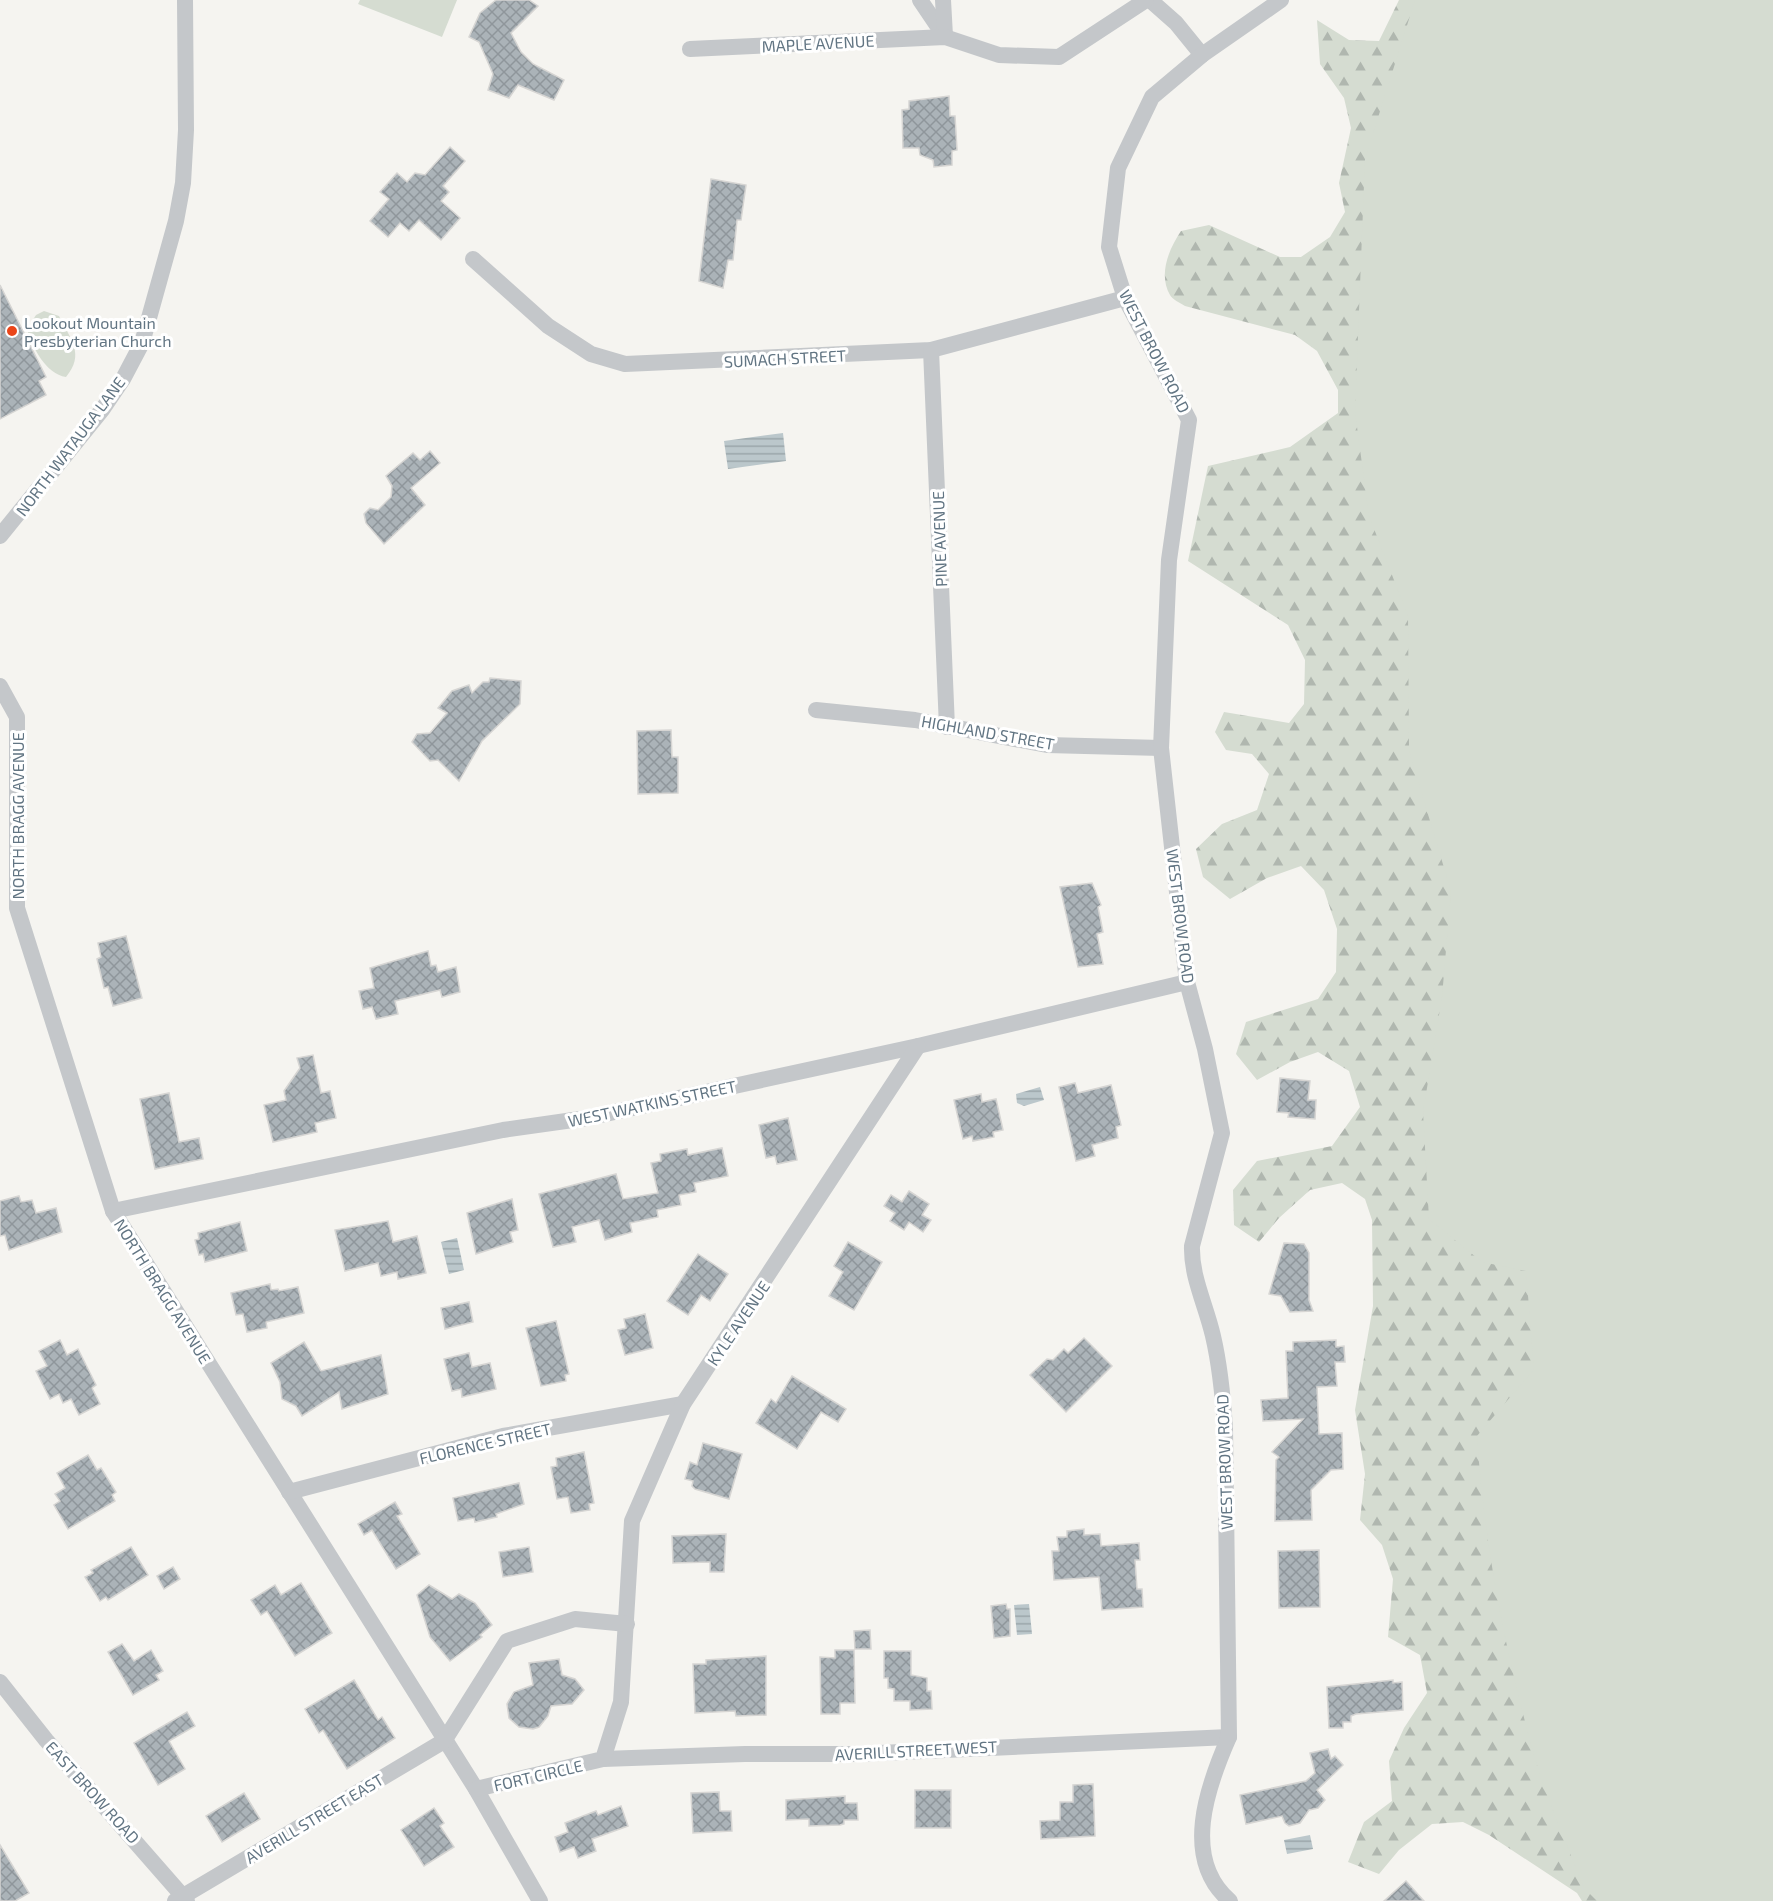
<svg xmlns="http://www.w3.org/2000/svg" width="1773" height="1901" viewBox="0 0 1773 1901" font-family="'Exo 2',sans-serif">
  <defs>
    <pattern id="forest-firs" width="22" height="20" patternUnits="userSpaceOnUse" patternTransform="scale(1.5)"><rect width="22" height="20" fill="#d5dcd1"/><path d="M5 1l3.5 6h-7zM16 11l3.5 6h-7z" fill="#b0b7af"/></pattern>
    <pattern id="water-rules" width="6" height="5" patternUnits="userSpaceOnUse" patternTransform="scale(1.5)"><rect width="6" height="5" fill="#bbc7cb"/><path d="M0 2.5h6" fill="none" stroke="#9ba6aa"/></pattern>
    <pattern id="building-cross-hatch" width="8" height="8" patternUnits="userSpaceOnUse" patternTransform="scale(1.5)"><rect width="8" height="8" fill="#abb3b8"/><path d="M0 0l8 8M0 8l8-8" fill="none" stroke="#8f969b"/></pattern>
  </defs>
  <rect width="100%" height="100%" fill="#f5f4f0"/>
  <path fill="url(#forest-firs)" d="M 1399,0 L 1773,0 L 1773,1901 L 1582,1901 L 1577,1893 L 1489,1835 L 1463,1822 L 1432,1824 L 1399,1850 L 1379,1874 L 1348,1862 L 1364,1822 L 1392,1801 L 1389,1761 L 1404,1728 L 1427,1693 L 1420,1655 L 1388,1637 L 1393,1579 L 1382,1545 L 1360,1520 L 1365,1474 L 1355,1410 L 1373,1306 L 1372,1220 L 1365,1199 L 1342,1183 L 1310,1190 L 1279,1218 L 1259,1242 L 1234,1225 L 1233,1190 L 1257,1161 L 1332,1146 L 1360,1107 L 1349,1071 L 1318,1052 L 1290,1062 L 1257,1080 L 1236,1054 L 1246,1022 L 1318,999 L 1336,972 L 1337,929 L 1324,890 L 1301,866 L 1267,878 L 1230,899 L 1203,877 L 1196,849 L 1222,824 L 1257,810 L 1269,774 L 1252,754 L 1226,750 L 1215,732 L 1224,712 L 1289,723 L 1304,704 L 1305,660 L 1288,625 L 1188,561 L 1208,466 L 1290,447 L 1338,413 L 1338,390 L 1317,351 L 1295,335 L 1185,306 C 1180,303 1172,299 1170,295 C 1158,274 1169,249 1181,231 L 1209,225 L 1280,257 L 1301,257 L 1330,237 L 1345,212 L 1339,183 L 1351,128 L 1344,98 L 1320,64 L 1317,20 L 1349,40 L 1379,41 Z"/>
  <g fill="#d5dcd1">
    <polygon points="360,0 457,0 442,37 358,4"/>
    <path d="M 1415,0 L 1773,0 L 1773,1901 L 1597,1901 L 1584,1888 C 1567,1844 1547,1800 1534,1755 C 1505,1651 1484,1544 1477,1436 L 1534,1369 L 1526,1271 L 1482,1262 L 1429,1219 L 1423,1112 L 1442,997 L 1451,891 L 1409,751 L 1408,616 L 1369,516 L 1355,412 L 1365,159 Z"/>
    <path d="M 44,311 L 59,316 C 71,340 85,354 66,377 C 46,374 32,347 27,329 L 36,315 Z"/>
  </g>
  <g fill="url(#water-rules)">
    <polygon points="783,433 786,461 728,469 724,441"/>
    <polygon points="1040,1087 1044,1100 1024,1106 1017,1103 1016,1094"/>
    <polygon points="457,1238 464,1270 449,1274 441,1242"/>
    <polygon points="1029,1604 1032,1634 1017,1635 1014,1605"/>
    <polygon points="1310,1835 1313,1849 1287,1854 1284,1840"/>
  </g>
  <g fill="url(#building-cross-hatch)" stroke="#d6d5d3" stroke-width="1.5">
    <polygon points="496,0 529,0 538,6 511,33 521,52 533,64 564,80 554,100 518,85 509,98 488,90 493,74 479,42 469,37 480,13"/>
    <polygon points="949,96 950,116 955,116 957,150 952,151 952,165 934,167 933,160 920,155 919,148 903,148 902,110 909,109 909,101"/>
    <polygon points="450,147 465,161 443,186 449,192 441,201 460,218 441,240 419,220 409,231 400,223 388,237 370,221 389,199 380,192 397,173 407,182 415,173 425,175"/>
    <polygon points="711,179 746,185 741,220 737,220 733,260 728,260 723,288 699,281"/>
    <polygon points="0,285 46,377 39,381 46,395 0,419"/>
    <polygon points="430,451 440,463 411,488 425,505 384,544 366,523 364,514 370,508 378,510 391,497 392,486 386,476 413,453 420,460"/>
    <polygon points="490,678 521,681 520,704 482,741 459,781 438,760 430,761 412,742 417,734 430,733 447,713 438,708 452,691 469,685 472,693 483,682 489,682"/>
    <polygon points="671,730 672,757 678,757 678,793 638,794 637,731"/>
    <polygon points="1092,883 1101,905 1098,907 1103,932 1097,934 1103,964 1078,967 1060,887"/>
    <polygon points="126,936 142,998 113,1006 108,987 104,988 97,959 101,957 98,943"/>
    <polygon points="428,951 431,966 436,965 438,972 456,967 460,992 442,997 440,990 395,1001 398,1014 376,1019 372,1007 363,1009 359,991 374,988 370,968"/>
    <polygon points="313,1055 321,1093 330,1091 336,1118 315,1123 317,1132 273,1142 264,1105 286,1100 284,1091 300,1068 297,1058"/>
    <polygon points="1280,1078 1310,1081 1308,1100 1316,1100 1315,1119 1288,1117 1289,1113 1277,1112"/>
    <polygon points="1075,1083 1078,1093 1111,1085 1121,1125 1116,1127 1118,1138 1092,1145 1095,1156 1076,1161 1059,1087"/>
    <polygon points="169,1093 179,1142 199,1138 203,1159 155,1169 140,1099"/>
    <polygon points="981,1094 982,1102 996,1099 1003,1130 993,1132 994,1137 973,1141 972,1136 963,1139 954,1100"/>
    <polygon points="788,1118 797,1160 777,1164 775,1156 766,1158 759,1125"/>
    <polygon points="722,1148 728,1176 694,1183 696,1192 679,1195 681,1205 657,1210 658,1217 630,1223 632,1232 605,1240 599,1220 572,1227 576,1242 553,1247 539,1194 616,1174 623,1199 658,1193 651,1163 661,1161 660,1154 687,1149 688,1155"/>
    <polygon points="909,1191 929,1204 922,1215 931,1220 923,1232 909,1222 904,1230 890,1221 895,1213 884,1206 891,1195 902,1202"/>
    <polygon points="19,1196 21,1202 32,1200 36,1213 56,1208 62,1232 9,1250 5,1235 0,1236 0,1201"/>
    <polygon points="512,1199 518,1230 510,1232 513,1242 476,1254 467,1213"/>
    <polygon points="388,1221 393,1242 417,1236 426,1273 398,1279 397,1272 381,1276 378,1263 345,1271 335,1230"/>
    <polygon points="240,1222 247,1251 205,1262 203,1254 199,1255 195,1240 199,1239 198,1233"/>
    <polygon points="848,1242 882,1262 854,1310 829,1296 843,1272 834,1266"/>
    <polygon points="1284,1243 1304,1244 1309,1253 1309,1300 1313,1311 1290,1312 1281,1296 1269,1294"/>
    <polygon points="698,1254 728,1274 710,1301 701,1295 688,1315 667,1301"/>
    <polygon points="270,1284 271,1290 278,1289 279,1291 298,1287 304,1313 266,1322 267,1328 247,1332 243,1314 236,1315 231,1293"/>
    <polygon points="469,1302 473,1322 445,1329 441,1308"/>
    <polygon points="645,1314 653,1348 625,1355 618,1330 626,1328 624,1319"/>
    <polygon points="556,1321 569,1374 565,1375 566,1381 541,1386 526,1328"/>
    <polygon points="1084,1338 1112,1366 1066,1412 1030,1375 1047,1359 1053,1360 1064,1349 1068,1353"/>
    <polygon points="60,1340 67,1355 78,1349 96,1385 92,1388 100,1404 79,1415 71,1399 63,1403 59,1394 50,1399 36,1371 47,1366 39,1351"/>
    <polygon points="1336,1340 1336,1347 1344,1346 1345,1362 1335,1362 1337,1386 1317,1387 1319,1434 1342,1433 1343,1469 1331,1470 1311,1490 1312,1520 1275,1521 1276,1460 1279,1457 1272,1452 1303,1419 1263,1421 1261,1400 1288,1398 1286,1351 1293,1351 1293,1342"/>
    <polygon points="304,1342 321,1371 381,1355 388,1394 342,1409 339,1392 302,1416 296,1406 282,1399 280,1382 271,1363"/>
    <polygon points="469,1353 472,1367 490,1363 496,1389 462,1397 461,1389 452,1391 444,1359"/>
    <polygon points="792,1376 846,1409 838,1422 821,1412 797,1449 756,1423 771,1399 776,1403"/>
    <polygon points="703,1443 742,1454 729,1499 695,1489 692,1486 693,1481 685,1479 690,1462 697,1465"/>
    <polygon points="584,1452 594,1503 589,1504 590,1510 571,1513 568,1497 557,1499 551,1467 557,1466 556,1458"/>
    <polygon points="88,1455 97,1470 101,1468 116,1492 112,1495 115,1501 68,1529 54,1505 60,1501 55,1494 65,1488 57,1473"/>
    <polygon points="519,1483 524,1504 496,1514 497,1517 475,1522 474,1518 458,1521 453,1498"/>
    <polygon points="395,1502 402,1514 397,1516 420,1554 396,1569 372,1530 364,1535 358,1524"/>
    <polygon points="1084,1529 1084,1535 1100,1534 1101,1546 1139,1543 1140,1560 1135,1560 1137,1589 1142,1589 1143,1607 1102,1610 1099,1577 1054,1580 1052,1551 1059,1551 1057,1537 1067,1537 1067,1531"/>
    <polygon points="726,1534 724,1572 710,1572 710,1562 673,1563 672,1536"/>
    <polygon points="131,1547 148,1575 108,1600 106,1597 100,1601 85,1577 93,1573 91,1570"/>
    <polygon points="529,1547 533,1572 503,1577 499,1552"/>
    <polygon points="1319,1550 1320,1607 1279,1608 1278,1551"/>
    <polygon points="173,1567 180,1579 164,1589 157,1576"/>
    <polygon points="301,1583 332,1633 295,1656 267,1611 261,1615 251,1600 275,1585 281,1595"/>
    <polygon points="429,1585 452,1599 459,1594 475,1603 492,1625 480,1635 482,1637 450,1661 430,1637 417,1595"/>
    <polygon points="1006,1604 1007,1609 1010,1609 1010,1636 994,1638 991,1606"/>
    <polygon points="870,1630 871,1649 855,1649 854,1631"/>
    <polygon points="122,1644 134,1661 151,1650 163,1671 156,1675 159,1680 133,1695 108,1652"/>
    <polygon points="835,1650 854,1650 855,1703 840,1703 840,1714 821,1714 820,1657 835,1658"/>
    <polygon points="884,1651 911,1651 911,1675 927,1678 927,1691 931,1691 932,1709 910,1710 910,1701 894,1701 894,1689 888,1688 888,1678 884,1678"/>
    <polygon points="766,1656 766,1715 736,1716 735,1711 695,1713 693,1664 706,1664 706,1660"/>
    <polygon points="559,1659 562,1675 575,1679 584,1690 572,1704 551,1706 548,1716 539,1727 533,1729 519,1727 509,1718 507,1704 514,1692 533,1685 529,1663"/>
    <polygon points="354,1680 378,1720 382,1717 395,1738 347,1769 323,1730 319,1733 305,1709"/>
    <polygon points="1393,1680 1393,1683 1402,1682 1403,1710 1356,1714 1351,1716 1351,1722 1343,1722 1343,1728 1329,1728 1327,1687"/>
    <polygon points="187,1712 195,1726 169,1741 185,1769 158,1785 134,1743"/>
    <polygon points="1328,1749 1331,1759 1335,1756 1343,1765 1317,1790 1325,1800 1318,1808 1309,1810 1300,1823 1289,1826 1285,1823 1282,1816 1246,1824 1240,1795 1306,1781 1315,1773 1310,1753"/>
    <polygon points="1093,1784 1095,1836 1041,1839 1040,1821 1060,1820 1060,1802 1073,1802 1073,1785"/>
    <rect x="915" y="1790" width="36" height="38"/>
    <polygon points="719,1792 720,1811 731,1811 732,1831 693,1833 691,1793"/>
    <polygon points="244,1793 260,1819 222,1842 206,1816"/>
    <polygon points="845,1796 845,1803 857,1803 858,1820 844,1820 844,1824 840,1825 809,1826 809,1819 786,1820 786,1800"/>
    <polygon points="621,1806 628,1826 592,1839 596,1851 578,1858 574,1847 560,1852 555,1837 568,1832 565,1823 596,1811 598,1815"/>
    <polygon points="434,1808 444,1823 440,1826 454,1847 424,1866 401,1830"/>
    <polygon points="0,1845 29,1893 15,1901 0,1901"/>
    <polygon points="1406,1881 1424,1901 1384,1901"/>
  </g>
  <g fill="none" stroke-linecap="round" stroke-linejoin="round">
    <g stroke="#c4c7ca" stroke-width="16">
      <polyline points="920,0 945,37"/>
      <polyline points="943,0 945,36"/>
      <polyline points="1150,0 1176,23 1202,55"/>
      <polyline points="690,49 945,37 999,55 1059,57 1146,0"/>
      <polyline points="473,259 548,326 591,354 625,364 931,350 1125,298"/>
      <polyline points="931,350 947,727"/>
      <polyline points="0,536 102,410 123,379 142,343 176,221 183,183 186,130 185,0"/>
      <polyline points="0,686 17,717 17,908 113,1211 476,1789 540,1901"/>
      <polyline points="816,710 915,720 1047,745 1161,748"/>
      <polyline points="113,1211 503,1130 587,1118 918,1046 1187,982"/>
      <polyline points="289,1492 503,1436 683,1404"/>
      <polyline points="0,1682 46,1740 187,1901"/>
      <polyline points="603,1759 745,1754 857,1754 1229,1737"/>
      <polyline points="476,1789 603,1759 621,1702 632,1521 683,1404 918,1046"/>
      <polyline points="175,1901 444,1741 507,1641 575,1619 627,1624"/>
      <path d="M 1230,1901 C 1181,1859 1207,1787 1229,1737 L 1225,1428 C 1223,1397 1220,1366 1213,1336 C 1206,1305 1191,1277 1192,1246 L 1222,1133 L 1205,1049 L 1187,982 L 1161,748 L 1169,560 L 1189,420 L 1125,298 L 1109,247 L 1118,168 L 1152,97 L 1202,55 L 1281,0"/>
    </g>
  </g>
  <circle fill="#ea461a" stroke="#fff" stroke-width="2" cx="12" cy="331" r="6"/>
  <g text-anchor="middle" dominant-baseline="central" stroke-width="6" stroke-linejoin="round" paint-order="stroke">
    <g font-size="16" fill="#627583" stroke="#fff">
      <text transform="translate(818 43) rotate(-3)">MAPLE AVENUE</text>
      <text transform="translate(1155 351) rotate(63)">WEST BROW ROAD</text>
      <text transform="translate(785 358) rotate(-3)">SUMACH STREET</text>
      <text transform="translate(70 446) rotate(-53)">NORTH WATAUGA LANE</text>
      <text transform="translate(939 539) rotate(-92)">PINE AVENUE</text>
      <text transform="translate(988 732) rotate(10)">HIGHLAND STREET</text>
      <text transform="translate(17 816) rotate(-90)">NORTH BRAGG AVENUE</text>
      <text transform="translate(1181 916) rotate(83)">WEST BROW ROAD</text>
      <text transform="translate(652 1103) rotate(-12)">WEST WATKINS STREET</text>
      <text transform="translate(163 1291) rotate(58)">NORTH BRAGG AVENUE</text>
      <text transform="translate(738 1323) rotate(-56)">KYLE AVENUE</text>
      <text transform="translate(485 1443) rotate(-13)">FLORENCE STREET</text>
      <text transform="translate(1224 1462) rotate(-92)">WEST BROW ROAD</text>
      <text transform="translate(916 1750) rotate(-3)">AVERILL STREET WEST</text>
      <text transform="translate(538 1775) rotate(-13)">FORT CIRCLE</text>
      <text transform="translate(93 1792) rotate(48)">EAST BROW ROAD</text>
      <text transform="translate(314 1818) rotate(-31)">AVERILL STREET EAST</text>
    </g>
    <g font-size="16" fill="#627583" stroke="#fff" text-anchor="start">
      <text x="24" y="322">Lookout Mountain<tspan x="24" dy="18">Presbyterian Church</tspan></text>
    </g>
  </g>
</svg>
